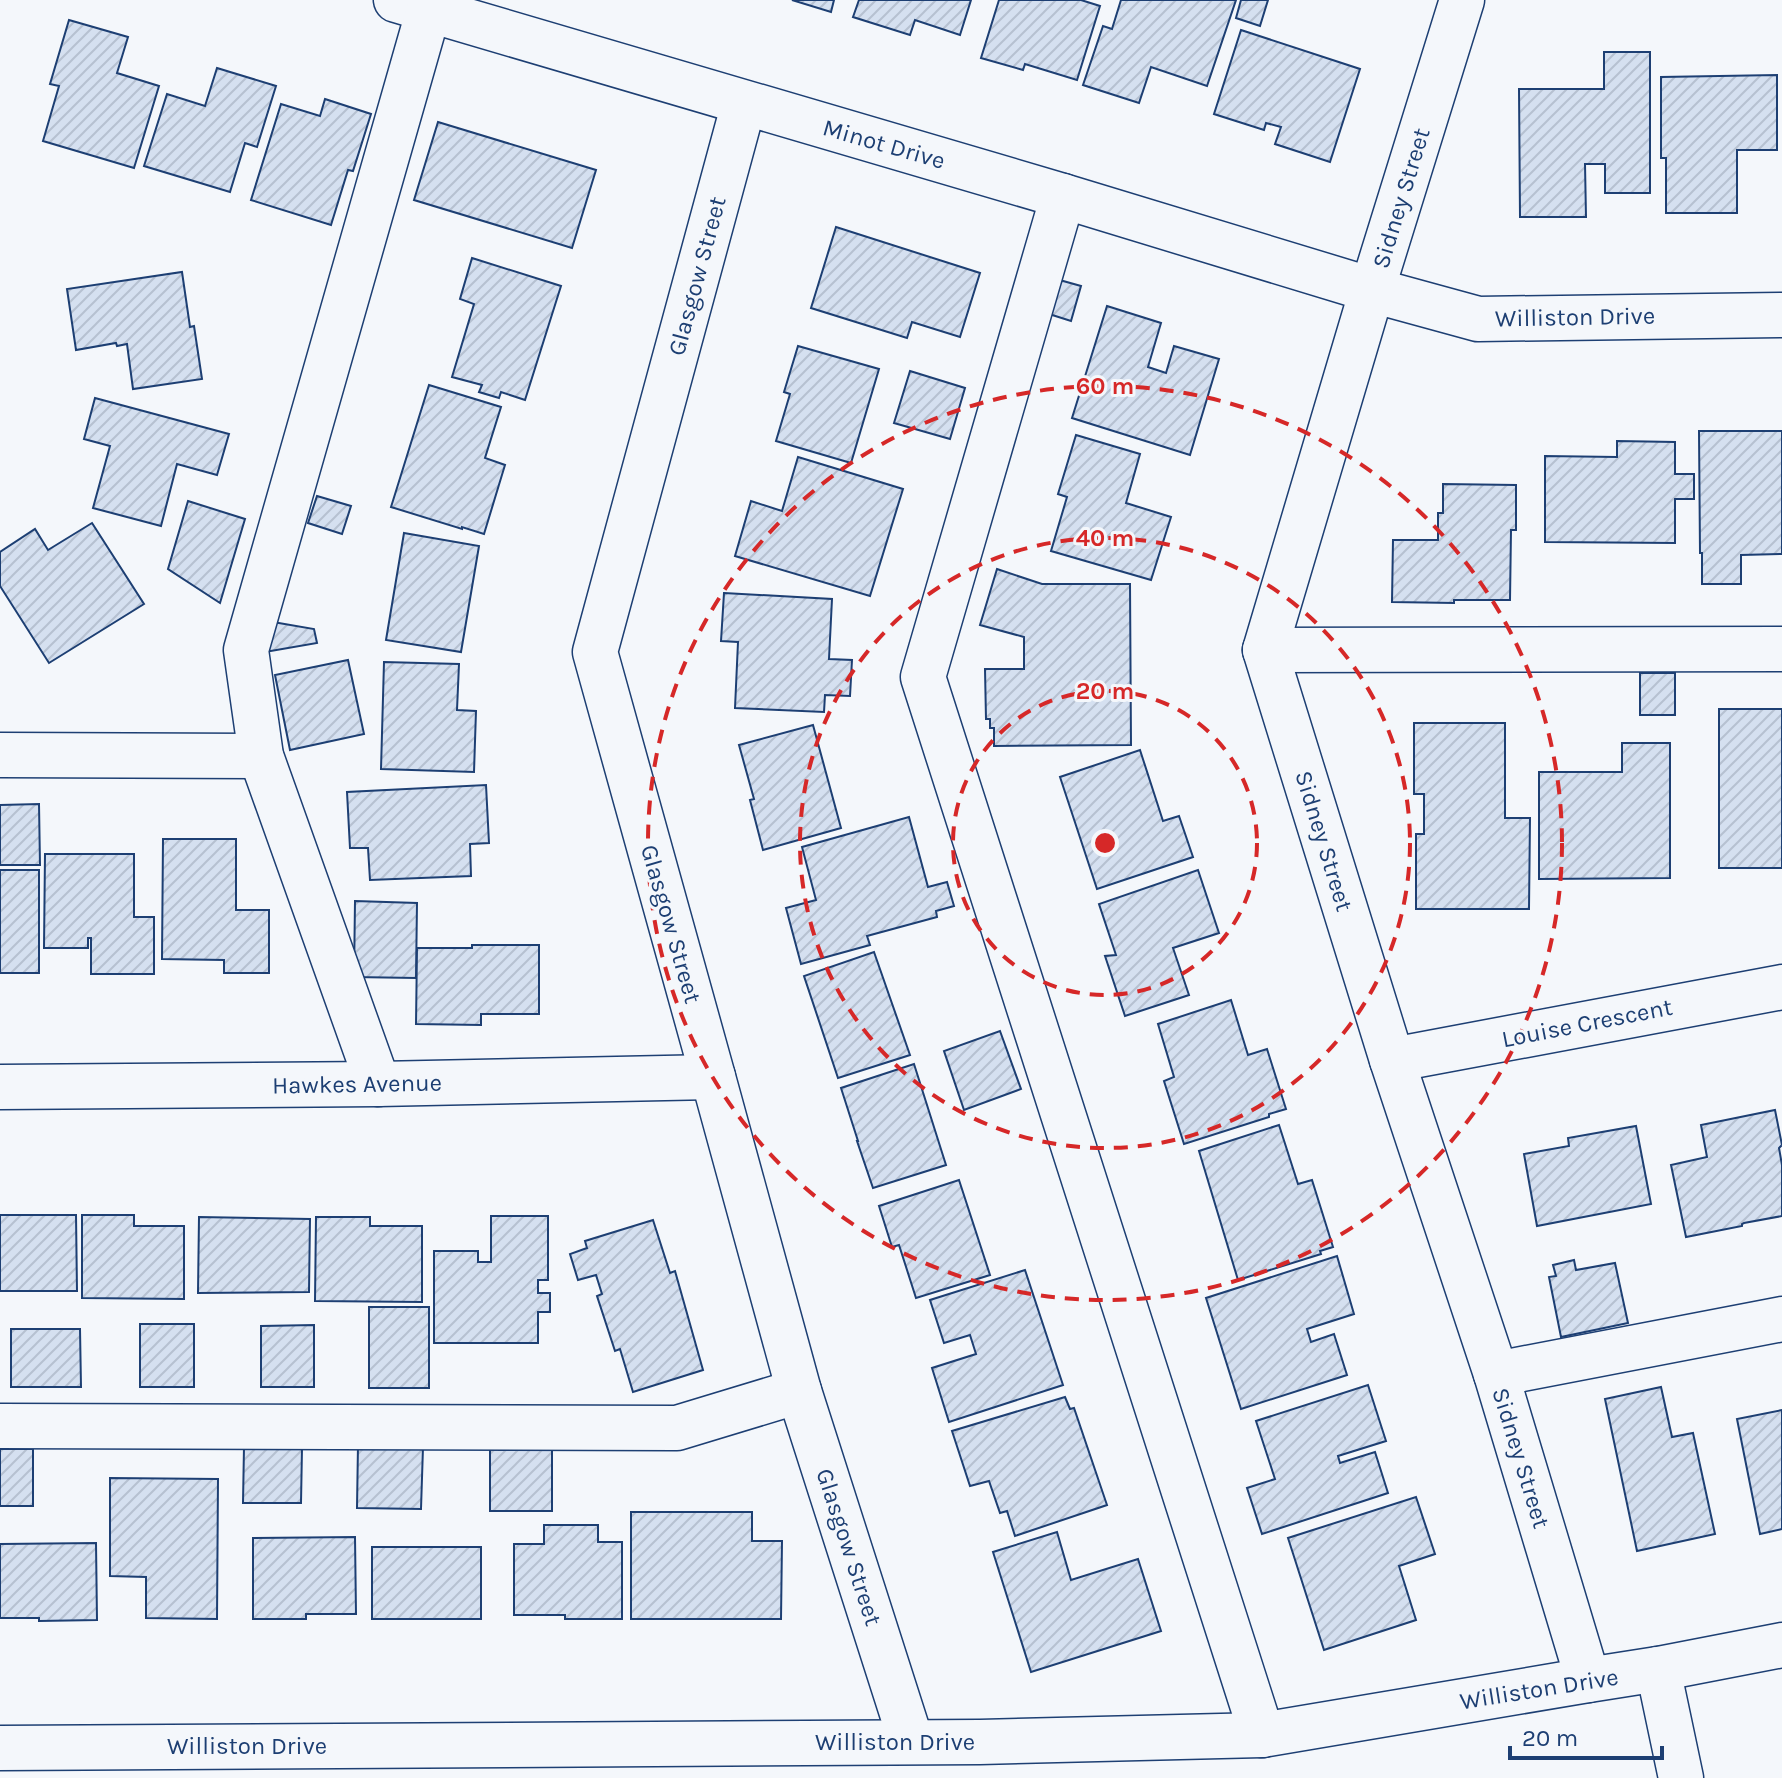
<svg xmlns="http://www.w3.org/2000/svg" width="1782" height="1778" viewBox="0 0 1782 1778" font-family="Karla,sans-serif">
  <defs>
    <pattern id="building-hatch" width="6" height="6" patternUnits="userSpaceOnUse" patternTransform="scale(2)"><rect width="6" height="6" fill="#d5e0f0"/><path d="M-1 1l2-2M0 6l6-6M5 7l2-2" fill="none" stroke="#b6c1d1"/></pattern>
  </defs>
  <rect width="100%" height="100%" fill="#f4f7fb"/>
  <g fill="url(#building-hatch)" stroke="#1d3f73" stroke-width="2">
    <polygon points="792,0 834,0 831,12"/>
    <polygon points="859,0 971,0 960,35 915,20 910,35 853,17"/>
    <polygon points="999,0 1081,0 1100,6 1077,80 1025,64 1023,70 981,58"/>
    <polygon points="1121,0 1236,0 1207,86 1151,67 1139,103 1083,85 1103,26 1112,29"/>
    <polygon points="1241,0 1268,0 1260,26 1236,18"/>
    <polygon points="69,20 128,37 117,73 159,86 134,168 43,141 59,86 50,84"/>
    <polygon points="1241,30 1360,69 1330,162 1275,144 1281,127 1266,123 1264,130 1214,114"/>
    <polygon points="1604,52 1650,52 1650,193 1605,193 1605,164 1585,164 1586,217 1520,217 1519,89 1604,89"/>
    <polygon points="217,68 276,86 257,147 245,143 230,192 144,166 167,94 205,106"/>
    <polygon points="1777,75 1777,150 1737,150 1737,213 1666,213 1666,158 1661,158 1661,77"/>
    <polygon points="325,99 371,114 353,171 348,170 331,225 251,200 281,104 320,116"/>
    <polygon points="438,122 596,170 572,248 414,200"/>
    <polygon points="836,227 980,273 960,337 912,322 907,338 811,308"/>
    <polygon points="472,258 561,286 525,400 501,392 499,398 479,392 482,385 452,377 474,304 460,299"/>
    <polygon points="182,272 190,327 194,326 202,379 133,389 127,344 117,346 116,343 76,350 67,289"/>
    <polygon points="1056,279 1081,286 1071,321 1046,313"/>
    <polygon points="1107,306 1161,323 1148,367 1166,373 1174,346 1219,359 1190,455 1072,418"/>
    <polygon points="798,346 879,369 851,463 776,441 790,394 784,392"/>
    <polygon points="910,371 965,388 950,439 894,423"/>
    <polygon points="429,385 501,407 485,458 505,465 484,534 462,527 462,529 391,507"/>
    <polygon points="95,398 229,434 217,475 177,464 161,526 93,508 110,446 84,439"/>
    <polygon points="1699,431 1782,431 1782,554 1741,555 1741,584 1702,584 1702,553 1700,553"/>
    <polygon points="1076,435 1140,454 1126,503 1171,517 1151,580 1051,551 1067,497 1058,494"/>
    <polygon points="1617,441 1675,442 1675,474 1694,474 1694,499 1675,499 1675,543 1545,542 1545,456 1617,457"/>
    <polygon points="798,457 903,489 870,596 735,556 751,501 782,511"/>
    <polygon points="1443,484 1516,485 1516,530 1511,530 1510,600 1454,600 1454,603 1392,602 1393,540 1438,540 1438,513 1443,513"/>
    <polygon points="317,496 351,506 342,534 308,523"/>
    <polygon points="188,501 245,519 220,603 168,569"/>
    <polygon points="92,523 144,604 49,663 0,586 0,552 35,529 48,550"/>
    <polygon points="404,533 479,546 461,652 386,640"/>
    <polygon points="997,569 1042,584 1130,584 1131,745 994,746 994,728 990,728 990,719 986,719 985,669 1024,669 1024,637 980,625"/>
    <polygon points="724,593 832,599 829,659 852,660 850,696 825,695 824,712 735,708 738,642 721,641"/>
    <polygon points="273,622 314,629 317,643 265,652"/>
    <polygon points="348,660 364,734 290,750 275,675"/>
    <polygon points="384,662 459,664 457,710 476,711 474,772 381,769"/>
    <rect x="1640" y="673" width="35" height="42"/>
    <rect x="1719" y="709" width="63" height="159"/>
    <polygon points="1414,723 1505,723 1505,818 1530,818 1529,909 1416,909 1416,834 1424,834 1424,794 1414,794"/>
    <polygon points="813,725 841,828 763,850 750,800 754,799 739,745"/>
    <polygon points="1622,743 1670,743 1670,878 1539,879 1539,772 1622,772"/>
    <polygon points="1140,750 1163,821 1179,816 1193,857 1097,889 1060,777"/>
    <polygon points="486,785 489,843 470,844 471,876 370,880 368,848 350,848 347,792"/>
    <polygon points="39,804 40,865 0,865 0,805"/>
    <polygon points="909,817 928,887 947,882 954,906 936,911 937,917 867,936 870,945 801,964 786,908 816,900 802,847"/>
    <polygon points="163,839 236,839 236,910 269,910 269,973 224,973 224,960 162,959"/>
    <polygon points="45,854 134,854 134,917 154,917 154,974 91,974 91,938 88,938 88,948 44,948"/>
    <rect x="0" y="870" width="39" height="103"/>
    <polygon points="1198,870 1219,933 1173,948 1189,995 1125,1016 1105,956 1116,955 1099,904"/>
    <polygon points="355,901 417,903 416,978 354,977"/>
    <polygon points="472,945 539,945 539,1014 481,1014 481,1025 416,1024 417,948 472,948"/>
    <polygon points="874,952 910,1055 838,1078 804,976"/>
    <polygon points="1231,1000 1248,1055 1267,1049 1286,1109 1269,1114 1269,1117 1184,1144 1164,1081 1174,1077 1158,1024"/>
    <polygon points="1000,1031 1021,1089 964,1110 944,1051"/>
    <polygon points="914,1064 946,1165 873,1188 857,1141 858,1141 841,1088"/>
    <polygon points="1775,1110 1782,1145 1779,1148 1782,1165 1782,1216 1744,1223 1742,1224 1742,1226 1686,1237 1671,1165 1707,1157 1701,1125"/>
    <polygon points="1279,1125 1298,1184 1312,1180 1333,1247 1320,1251 1321,1254 1238,1280 1199,1151"/>
    <polygon points="1636,1126 1651,1204 1537,1226 1524,1154 1569,1146 1568,1138"/>
    <polygon points="959,1180 990,1275 916,1298 899,1245 892,1247 879,1206"/>
    <polygon points="0,1215 76,1215 77,1291 0,1291"/>
    <polygon points="82,1215 134,1215 134,1226 184,1226 184,1299 82,1298"/>
    <polygon points="491,1216 548,1216 548,1280 538,1280 538,1293 550,1293 550,1312 538,1312 538,1343 434,1343 434,1251 478,1251 478,1262 491,1262"/>
    <polygon points="199,1217 310,1219 309,1292 198,1293"/>
    <polygon points="316,1217 370,1217 370,1226 422,1226 422,1302 315,1301"/>
    <polygon points="653,1220 670,1273 675,1271 703,1370 633,1392 620,1349 615,1351 597,1296 602,1294 596,1275 578,1280 570,1254 587,1248 585,1241"/>
    <polygon points="1337,1256 1354,1314 1307,1329 1311,1342 1334,1334 1347,1375 1241,1409 1206,1298"/>
    <polygon points="1574,1260 1576,1270 1615,1263 1628,1323 1561,1337 1549,1277 1556,1276 1553,1265"/>
    <polygon points="1025,1270 1063,1385 949,1422 932,1368 976,1354 970,1335 944,1343 930,1300"/>
    <rect x="369" y="1307" width="60" height="81"/>
    <rect x="140" y="1324" width="54" height="63"/>
    <polygon points="314,1325 314,1387 261,1387 261,1326"/>
    <polygon points="11,1329 80,1329 81,1387 11,1387"/>
    <polygon points="1368,1385 1386,1441 1338,1456 1340,1463 1375,1452 1388,1493 1262,1534 1247,1488 1275,1479 1256,1421"/>
    <polygon points="1661,1387 1672,1437 1693,1433 1715,1534 1637,1551 1605,1399"/>
    <polygon points="1065,1397 1070,1409 1074,1408 1107,1505 1015,1536 1007,1511 1000,1513 989,1481 970,1486 952,1431"/>
    <polygon points="1782,1410 1782,1529 1760,1534 1737,1419"/>
    <polygon points="358,1445 423,1447 421,1509 357,1508"/>
    <polygon points="244,1447 302,1448 301,1503 243,1503"/>
    <rect x="490" y="1448" width="62" height="63"/>
    <rect x="0" y="1449" width="33" height="57"/>
    <polygon points="110,1478 218,1479 217,1619 146,1618 146,1577 110,1576"/>
    <polygon points="1416,1497 1435,1554 1399,1566 1416,1620 1324,1650 1288,1538"/>
    <polygon points="631,1512 752,1512 752,1541 782,1541 781,1619 631,1619"/>
    <polygon points="544,1525 598,1525 598,1542 622,1542 622,1619 565,1619 565,1615 514,1615 514,1544 544,1544"/>
    <polygon points="1057,1532 1071,1580 1138,1559 1161,1631 1031,1672 993,1552"/>
    <polygon points="355,1537 356,1614 306,1614 306,1619 253,1619 253,1538"/>
    <polygon points="96,1543 97,1620 39,1621 39,1618 0,1618 0,1544"/>
    <rect x="372" y="1547" width="109" height="72"/>
  </g>
  <g fill="none" stroke-linecap="round" stroke-linejoin="round">
    <g stroke="#1d3f73" stroke-width="47">
      <g id="minor">
        <polyline points="396,0 1063,196 1372,290 1478,319 1782,315"/>
        <polyline points="1462,0 1372,290 1265,650 1392,1060 1496,1374 1588,1680"/>
        <polyline points="744,103 595,652 713,1077 799,1391 911,1741"/>
        <polyline points="1063,196 923,677 1262,1735"/>
        <polyline points="1265,650 1782,649"/>
        <polyline points="0,755 261,756"/>
        <polyline points="1392,1060 1782,987"/>
        <polyline points="378,1084 261,756 246,650 429,9"/>
        <polyline points="0,1087 378,1084 713,1077"/>
        <polyline points="1496,1374 1782,1319"/>
        <polyline points="0,1426 677,1428 799,1391"/>
        <polyline points="1658,1669 1681,1778"/>
        <polyline points="0,1748 980,1742 1262,1735 1588,1680 1658,1669 1782,1645"/>
      </g>
    </g>
    <use href="#minor" stroke="#f4f7fb" stroke-width="44"/>
  </g>
  <g fill="none" stroke="#d62828" stroke-width="4" stroke-dasharray="14 10">
    <circle cx="1105" cy="843" r="152"/>
    <circle cx="1105" cy="843" r="305"/>
    <circle cx="1105" cy="843" r="457"/>
  </g>
  <g text-anchor="middle" dominant-baseline="central" stroke-width="6" stroke-linejoin="round" paint-order="stroke">
    <g font-size="24" fill="#1d3f73" stroke="#f4f7fb">
      <text transform="translate(884 144) rotate(16)">Minot Drive</text>
      <text transform="translate(1401 198) rotate(-73)">Sidney Street</text>
      <text transform="translate(697 276) rotate(-75)">Glasgow Street</text>
      <text transform="translate(1575 317) rotate(-1)">Williston Drive</text>
      <text transform="translate(1324 841) rotate(73)">Sidney Street</text>
      <text transform="translate(671 924) rotate(74)">Glasgow Street</text>
      <text transform="translate(1587 1023) rotate(-11)">Louise Crescent</text>
      <text transform="translate(357 1084) rotate(-1)">Hawkes Avenue</text>
      <text transform="translate(1521 1458) rotate(73)">Sidney Street</text>
      <text transform="translate(849 1547) rotate(72)">Glasgow Street</text>
      <text transform="translate(1539 1689) rotate(-9)">Williston Drive</text>
      <text x="895" y="1742">Williston Drive</text>
      <text x="247" y="1746">Williston Drive</text>
    </g>
  </g>
  <circle cx="1105" cy="843" r="12" fill="#d62828" stroke="#f4f7fb" stroke-width="4"/>
  <g font-size="24" text-anchor="middle" font-weight="bold" fill="#d62828" stroke="#f4f7fb" stroke-width="6" stroke-linejoin="round" paint-order="stroke">
    <text x="1105" y="394">60 m</text>
    <text x="1105" y="546">40 m</text>
    <text x="1105" y="699">20 m</text>
  </g>
  <path d="M1510 1746v12h152v-12" fill="none" stroke="#1d3f73" stroke-width="4"/>
  <text x="1522" y="1746" font-size="24" fill="#1d3f73" stroke="#f4f7fb" stroke-width="6" paint-order="stroke">20 m</text>
</svg>
